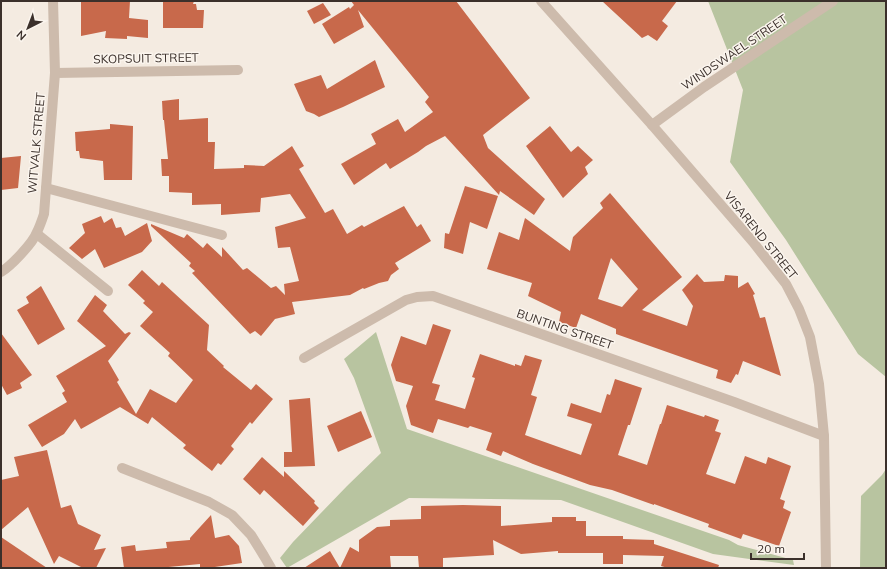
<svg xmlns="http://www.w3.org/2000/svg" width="887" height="569" viewBox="0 0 887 569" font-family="Mulish,sans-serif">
  <rect width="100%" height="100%" fill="#f4ebe1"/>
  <g fill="#b8c4a0">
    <polygon points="708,1 886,1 886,377 858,354 786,240 730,162 743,90"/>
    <polygon points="376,332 407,429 729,540 738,545 793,560 794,565 713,554 561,500 409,498 287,568 280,558 293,542 347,486 381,453 354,378 344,359"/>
    <polygon points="886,469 886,568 860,568 861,496 882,475"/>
  </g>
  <g fill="#c8694b" fill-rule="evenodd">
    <polygon points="96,1 130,1 129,18 148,20 148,38 127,36 127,39 105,38 106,31 81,36 81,2"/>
    <polygon points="163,1 194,1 193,4 196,4 197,10 204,10 203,28 163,28"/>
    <polygon points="351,1 456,1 530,98 483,135 488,148 545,199 534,215 500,191 499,195 445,136 426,146 418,152 390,169 386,163 354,185 341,164 376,144 371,134 398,119 405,132 433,112 425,102 429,97 358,10 364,27 334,44 322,24 349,7 350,9 354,5"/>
    <polygon points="602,1 677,1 662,21 668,26 657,41 648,35 642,38"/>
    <polygon points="323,3 331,15 314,24 307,11"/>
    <polygon points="375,60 385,87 343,107 319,117 314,114 306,111 294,84 321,75 327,89"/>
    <polygon points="179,99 179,120 208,118 208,142 215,142 214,169 244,168 244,165 264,166 292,146 304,166 299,169 325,213 333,209 347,234 362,225 364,227 404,206 417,227 421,224 431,241 395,263 399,269 391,275 388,281 379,283 364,289 363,288 350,295 292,302 295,314 275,319 261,336 255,331 250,334 192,273 195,271 189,266 191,263 151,226 151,224 184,238 187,234 203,248 207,243 222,257 222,247 243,270 247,268 271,288 276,286 285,295 284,284 299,281 290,247 278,248 275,227 306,218 290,194 261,198 260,212 221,215 221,204 192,205 192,193 169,192 169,176 162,176 161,159 168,159 164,120 163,120 162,101"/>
    <polygon points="110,124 133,126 132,180 104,180 103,161 80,158 79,151 76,151 75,132 110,129"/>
    <polygon points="550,126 571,152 578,146 593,160 585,167 588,174 563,198 526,146"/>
    <polygon points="21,156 18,188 1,190 1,158"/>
    <polygon points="465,186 498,196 487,229 470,222 463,254 444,248 445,233 449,234"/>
    <path d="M 610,193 L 682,277 L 642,310 L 687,326 L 693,306 L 682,290 L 697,274 L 704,282 L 724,281 L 725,275 L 738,276 L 738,288 L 748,282 L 755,294 L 753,295 L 760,318 L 765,317 L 781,376 L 743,361 L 738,375 L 736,374 L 731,383 L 716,378 L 718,370 L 616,334 L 616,329 L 581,314 L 576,328 L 559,322 L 561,312 L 528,296 L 532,283 L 487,269 L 499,232 L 519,240 L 525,218 L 570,251 L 573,237 L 603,208 L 600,203 ZM 611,258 L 638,289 L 622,307 L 598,299 Z"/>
    <polygon points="101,216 104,223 112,218 116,228 121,227 125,236 147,223 152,241 142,252 104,268 95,249 82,259 69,248 85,233 82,224"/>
    <polygon points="142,270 159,286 162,282 209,325 207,350 224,366 223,367 251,390 256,384 273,399 252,424 250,422 231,446 234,449 221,465 218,463 212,471 183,448 186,445 152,417 148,424 120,407 81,429 75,419 64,434 42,447 28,425 67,402 62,393 65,391 56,376 106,346 77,321 95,295 107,305 103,311 125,334 129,332 131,333 108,361 119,380 117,382 136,414 150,389 176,403 193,380 168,356 170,353 140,326 153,312 143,303 145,301 128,285"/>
    <polygon points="41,286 65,329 38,345 17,310 29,303 26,297"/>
    <polygon points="433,324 451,330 432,383 440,385 435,400 465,409 475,378 472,377 480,354 515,366 515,364 521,366 525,355 542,360 531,395 537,397 525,435 581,455 592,424 567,416 571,403 601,413 607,394 610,395 615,379 642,388 630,425 628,425 618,455 647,465 660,424 661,424 667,405 704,417 705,415 719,420 715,431 721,433 706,474 735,484 745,456 766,464 768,457 791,466 780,499 785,501 783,508 791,512 779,546 743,534 741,539 708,527 709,524 654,504 654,505 612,490 590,485 533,464 503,451 501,456 486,450 492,433 470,426 468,428 438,419 433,433 411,425 406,406 413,386 396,381 391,365 401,336 426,345"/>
    <polygon points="1,333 32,375 20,383 22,388 7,395 1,384"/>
    <polygon points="310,398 315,466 284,467 284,452 292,452 289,400"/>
    <polygon points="361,411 372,437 338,452 327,426"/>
    <polygon points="47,450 61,508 71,505 78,524 101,535 94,550 106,548 96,568 83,568 59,556 54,564 28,507 1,530 1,480 19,476 14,457"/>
    <polygon points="262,457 284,477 284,471 315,501 314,503 319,508 303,526 264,490 260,495 243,479"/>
    <polygon points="463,505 501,506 501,526 552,522 552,517 576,517 576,521 586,521 586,536 623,536 623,539 654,540 654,544 719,565 718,568 668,568 661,566 664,556 623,555 623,564 603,564 603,553 558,553 558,551 521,554 493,540 494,555 443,558 443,568 419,568 418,556 390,556 391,568 304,568 330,551 340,568 350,547 359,552 359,540 377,527 390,526 390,520 421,519 421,506"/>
    <polygon points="211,515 215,538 229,535 239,546 242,563 208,568 200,568 200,564 158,568 124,568 121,547 135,545 136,551 167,548 166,542 190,540 190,538"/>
    <polygon points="1,537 47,568 1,568"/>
  </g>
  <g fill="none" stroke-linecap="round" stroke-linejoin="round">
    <g stroke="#cdbbac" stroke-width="10">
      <polyline points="541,1 652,125 753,242 786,284 799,309 810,337 819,384 824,436 826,568"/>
      <polyline points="55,73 238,70"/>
      <polyline points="652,125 704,87 833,1"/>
      <polyline points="46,188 222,235"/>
      <polyline points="37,234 108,291"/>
      <path d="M 1,272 C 11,266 33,243 37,232 C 40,226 42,220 44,214 L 55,73 L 53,1"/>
      <polyline points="304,358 406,300 417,297 433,296 734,402 824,436"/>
      <polyline points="122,468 209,502 232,515 251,535 264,556 271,568"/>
    </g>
  </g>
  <g text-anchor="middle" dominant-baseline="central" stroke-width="3" stroke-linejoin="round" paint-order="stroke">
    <g font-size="12" fill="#3b302b" stroke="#fbf5ee">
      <text transform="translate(734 52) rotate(-34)">WINDSWAEL STREET</text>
      <text transform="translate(146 58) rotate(-1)">SKOPSUIT STREET</text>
      <text transform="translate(36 143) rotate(-85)">WITVALK STREET</text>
      <text transform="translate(761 235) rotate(51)">VISAREND STREET</text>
      <text transform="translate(565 329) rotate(19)">BUNTING STREET</text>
    </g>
  </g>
  <rect width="887" height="569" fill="none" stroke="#3b302b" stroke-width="4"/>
  <g transform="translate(28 28) rotate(222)" stroke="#fbf5ee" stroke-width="3" paint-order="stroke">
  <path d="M0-3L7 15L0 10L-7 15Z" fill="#3b302b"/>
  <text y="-6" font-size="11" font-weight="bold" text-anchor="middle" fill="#3b302b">N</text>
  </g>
  <path d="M751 553v6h53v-6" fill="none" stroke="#3b302b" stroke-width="2"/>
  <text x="757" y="553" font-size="12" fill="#3b302b" stroke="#fbf5ee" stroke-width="3" paint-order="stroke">20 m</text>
</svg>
